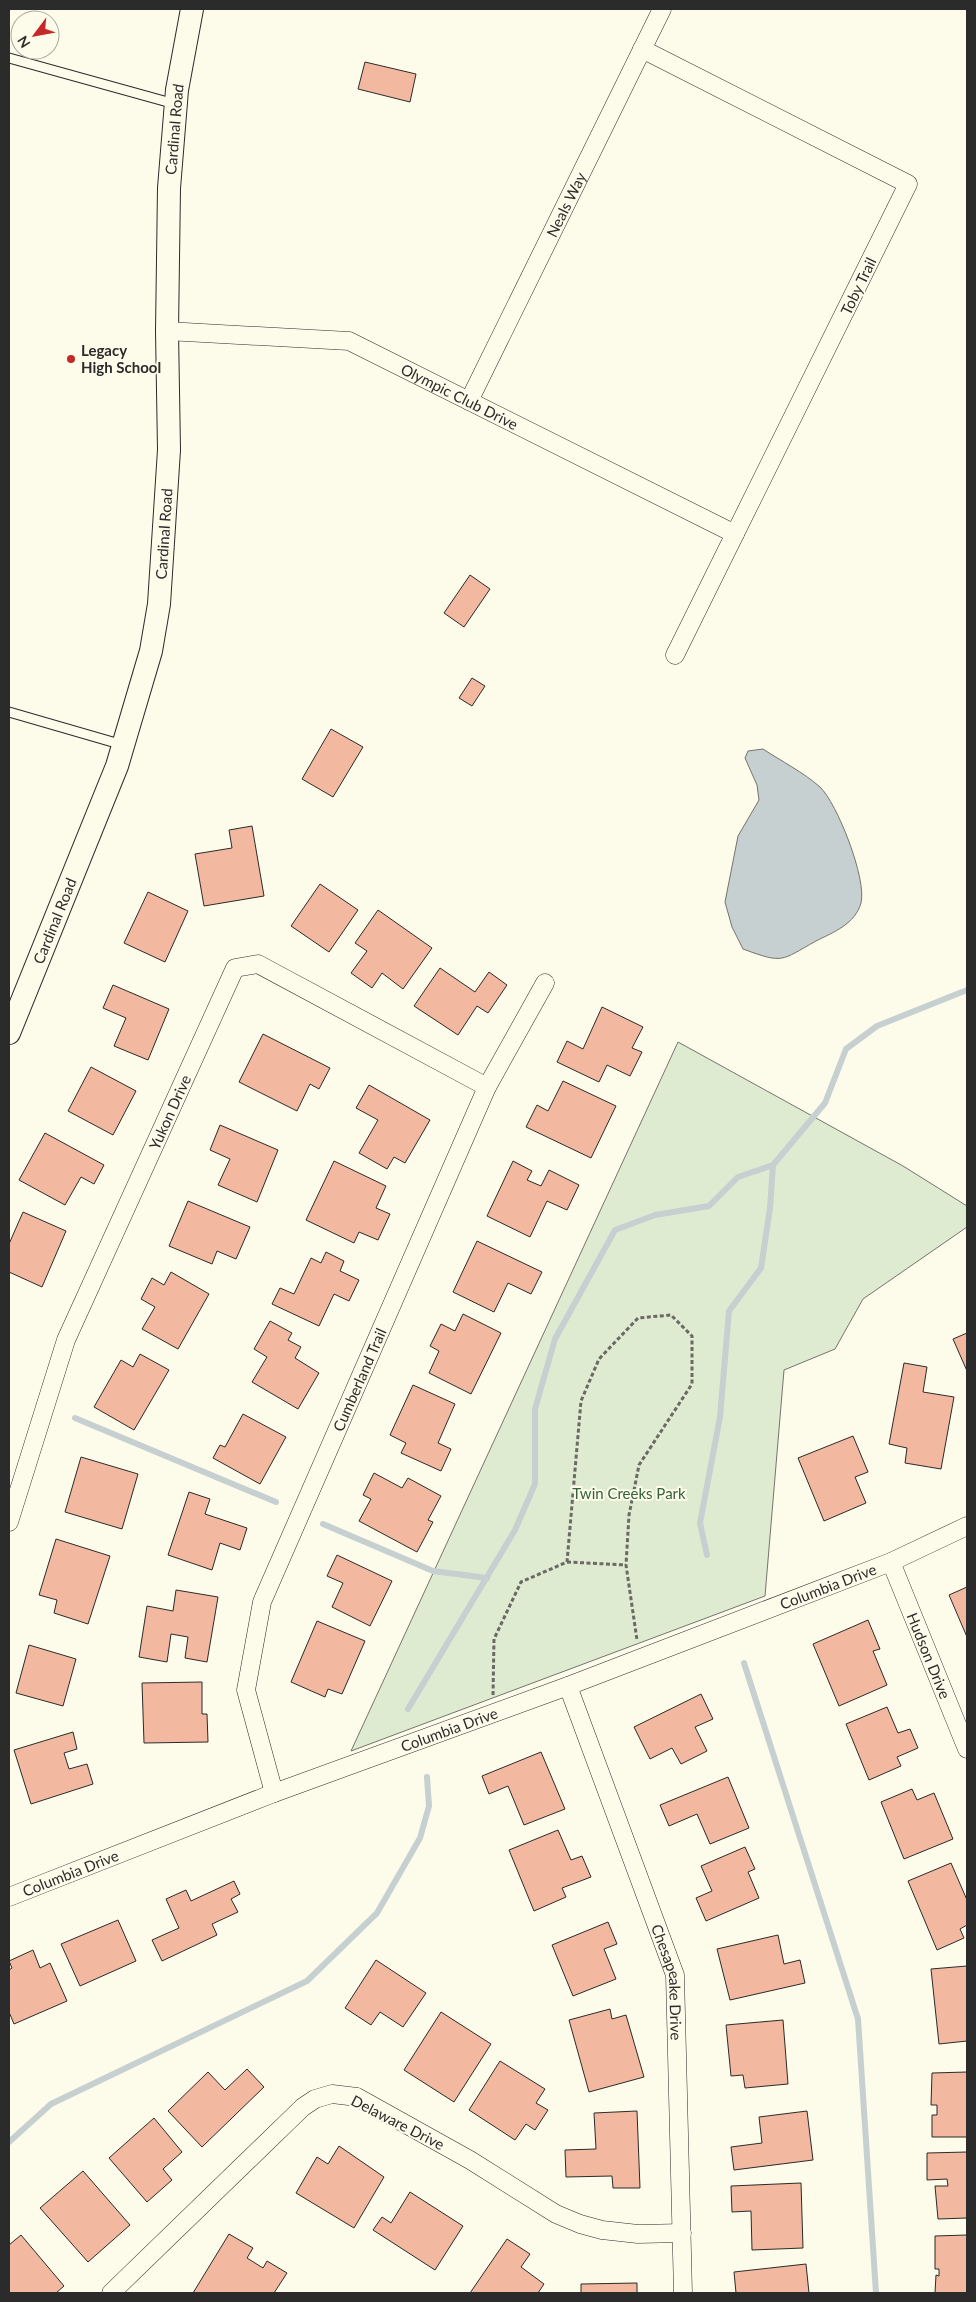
<svg xmlns="http://www.w3.org/2000/svg" width="976" height="2302" viewBox="0 0 976 2302" font-family="Lato,sans-serif">
  <rect width="100%" height="100%" fill="#fdfbea"/>
  <polygon fill="#deebd1" stroke="#74746e" points="678,1042 903,1166 967,1206 967,1227 863,1299 835,1349 784,1370 765,1596 351,1751"/>
  <path fill="#c7d0d0" stroke="#74746e" d="M 763,749 C 781,761 803,772 820,787 C 837,803 867,879 861,903 C 855,924 834,932 816,941 C 780,961 784,964 743,949 L 732,927 L 725,902 L 738,836 L 759,800 L 757,785 L 745,758 L 748,751 Z"/>
  <g fill="none" stroke-linecap="round" stroke-linejoin="round">
    <g stroke="#c7d0d0" stroke-width="6">
      <polyline points="75,1418 276,1502"/>
      <polyline points="323,1524 433,1571 487,1578"/>
      <polyline points="707,1555 700,1523 720,1417 729,1311 761,1268 770,1208 773,1165"/>
      <polyline points="744,1663 858,2019 876,2293"/>
      <polyline points="408,1709 515,1530 535,1484 535,1409 555,1339 615,1230 655,1215 709,1206 738,1177 773,1165 825,1103 846,1049 877,1026 967,990"/>
      <polyline points="9,2142 51,2104 307,1981 377,1913 420,1838 429,1806 427,1777"/>
    </g>
  </g>
  <g fill="#f2b8a0" stroke="#2b2b2b">
    <polygon points="365,62 416,74 410,102 358,89"/>
    <polygon points="470,575 490,589 464,627 444,613"/>
    <polygon points="472,678 485,686 472,706 459,698"/>
    <polygon points="331,729 363,747 333,797 302,779"/>
    <polygon points="252,826 264,896 204,906 195,854 232,848 229,830"/>
    <polygon points="320,884 358,910 329,952 291,926"/>
    <polygon points="148,892 188,911 165,962 124,943"/>
    <polygon points="378,910 432,948 403,989 382,973 372,988 351,973 367,951 355,943"/>
    <polygon points="440,968 475,992 489,972 507,985 488,1013 477,1006 458,1035 414,1006"/>
    <polygon points="113,985 169,1009 148,1060 114,1046 126,1018 103,1008"/>
    <polygon points="602,1007 643,1027 632,1048 642,1052 630,1076 607,1065 599,1082 557,1062 567,1041 583,1049"/>
    <polygon points="263,1034 330,1068 319,1089 310,1084 297,1111 239,1082"/>
    <polygon points="91,1067 136,1091 113,1135 68,1111"/>
    <polygon points="563,1081 616,1106 591,1158 526,1127 537,1105 548,1111"/>
    <polygon points="369,1085 430,1120 405,1163 394,1157 387,1169 359,1153 378,1120 356,1108"/>
    <polygon points="220,1125 278,1150 257,1202 218,1185 230,1159 210,1150"/>
    <polygon points="45,1133 104,1165 94,1184 81,1177 65,1205 19,1180"/>
    <polygon points="334,1161 386,1186 376,1208 390,1214 378,1240 359,1232 354,1243 306,1220"/>
    <polygon points="513,1161 532,1171 527,1180 541,1186 549,1170 579,1185 567,1210 547,1201 530,1237 487,1216"/>
    <polygon points="188,1201 250,1227 236,1259 217,1251 212,1264 169,1246"/>
    <polygon points="23,1212 66,1231 42,1287 9,1272 9,1244"/>
    <polygon points="477,1241 542,1272 531,1294 508,1283 494,1312 453,1292"/>
    <polygon points="326,1252 344,1261 340,1271 359,1280 349,1301 334,1294 319,1326 272,1304 280,1288 294,1294 311,1258 321,1263"/>
    <polygon points="171,1272 209,1294 178,1349 142,1329 155,1307 141,1299 152,1278 164,1285"/>
    <polygon points="463,1314 501,1333 471,1394 429,1373 439,1351 430,1346 441,1324 455,1331"/>
    <polygon points="270,1321 292,1333 288,1340 301,1347 295,1358 319,1373 298,1409 252,1382 267,1357 254,1349"/>
    <polygon points="967,1333 967,1371 953,1339"/>
    <polygon points="140,1354 169,1370 134,1430 94,1407 121,1360 133,1367"/>
    <polygon points="904,1363 927,1367 923,1392 954,1397 941,1469 905,1463 907,1448 889,1444"/>
    <polygon points="413,1385 455,1404 438,1443 451,1449 441,1471 401,1453 406,1443 390,1435"/>
    <polygon points="243,1414 286,1437 260,1484 213,1458 220,1445 225,1447"/>
    <polygon points="853,1436 868,1472 855,1477 866,1503 824,1521 798,1458"/>
    <polygon points="81,1457 138,1474 122,1529 65,1512"/>
    <polygon points="374,1473 402,1488 408,1478 441,1496 428,1520 433,1522 417,1552 359,1521 371,1499 363,1495"/>
    <polygon points="189,1492 210,1499 205,1514 247,1528 240,1550 220,1543 212,1570 168,1555"/>
    <polygon points="56,1539 110,1556 88,1624 54,1613 57,1600 39,1595"/>
    <polygon points="337,1555 392,1581 370,1626 332,1607 343,1583 327,1576"/>
    <polygon points="967,1587 967,1637 949,1595"/>
    <polygon points="176,1590 218,1597 207,1662 185,1658 188,1637 171,1634 167,1662 139,1657 147,1606 173,1611"/>
    <polygon points="868,1620 880,1649 873,1651 887,1685 839,1706 813,1644"/>
    <polygon points="317,1621 365,1641 342,1694 328,1689 325,1697 291,1682"/>
    <polygon points="29,1645 76,1659 63,1706 16,1693"/>
    <polygon points="202,1682 202,1714 207,1714 208,1742 144,1743 142,1683"/>
    <polygon points="701,1694 713,1719 695,1727 707,1751 681,1764 672,1748 650,1759 634,1727"/>
    <polygon points="887,1707 898,1733 910,1729 918,1748 897,1757 901,1766 869,1780 846,1724"/>
    <polygon points="73,1732 77,1749 64,1753 69,1769 87,1764 93,1784 31,1804 14,1750"/>
    <polygon points="541,1752 565,1809 524,1825 508,1786 489,1794 482,1776"/>
    <polygon points="728,1777 749,1828 710,1844 697,1814 669,1826 660,1805"/>
    <polygon points="912,1789 917,1800 934,1793 953,1839 904,1859 881,1802"/>
    <polygon points="558,1830 571,1860 582,1856 591,1877 562,1888 566,1897 534,1911 509,1850"/>
    <polygon points="745,1847 755,1869 748,1872 759,1898 706,1921 696,1898 712,1891 701,1866"/>
    <polygon points="951,1863 967,1900 967,1925 960,1929 964,1938 937,1950 908,1881"/>
    <polygon points="234,1881 240,1894 231,1899 238,1912 212,1924 217,1935 162,1961 152,1940 179,1928 166,1899 186,1890 191,1901"/>
    <polygon points="118,1920 136,1961 80,1986 61,1944"/>
    <polygon points="608,1922 617,1944 604,1949 616,1979 573,1996 552,1945"/>
    <polygon points="778,1935 784,1964 800,1960 805,1983 730,2000 717,1949"/>
    <polygon points="33,1950 40,1968 50,1963 67,2001 14,2024 9,2012 9,1970 12,1968 9,1961"/>
    <polygon points="376,1960 426,1993 403,2027 380,2012 371,2025 345,2008"/>
    <polygon points="967,1966 967,2041 939,2044 931,1969"/>
    <polygon points="610,2009 612,2019 626,2015 644,2077 589,2092 569,2020"/>
    <polygon points="441,2012 491,2044 454,2102 404,2070"/>
    <polygon points="783,2020 788,2084 745,2088 743,2075 731,2076 726,2025"/>
    <polygon points="500,2061 545,2089 536,2103 548,2110 535,2130 526,2124 515,2140 469,2110"/>
    <polygon points="247,2069 264,2087 202,2147 168,2111 208,2072 225,2090"/>
    <polygon points="967,2072 967,2137 932,2137 932,2115 937,2115 937,2105 931,2105 932,2073"/>
    <polygon points="637,2111 640,2188 613,2188 612,2176 566,2177 565,2150 596,2149 594,2113"/>
    <polygon points="807,2111 813,2160 734,2170 731,2147 762,2143 759,2117"/>
    <polygon points="154,2118 182,2152 163,2169 172,2180 147,2202 109,2158"/>
    <polygon points="339,2146 384,2177 354,2228 296,2193 317,2157 328,2164"/>
    <polygon points="967,2152 967,2218 938,2219 935,2186 948,2186 947,2179 927,2180 927,2153"/>
    <polygon points="83,2171 130,2225 88,2262 40,2208"/>
    <polygon points="801,2183 803,2248 752,2250 751,2211 732,2212 731,2186"/>
    <polygon points="410,2192 463,2226 435,2270 373,2230 382,2217 391,2223"/>
    <polygon points="229,2234 253,2248 247,2258 263,2268 267,2261 287,2273 274,2293 193,2293"/>
    <polygon points="21,2235 64,2286 56,2293 9,2293 9,2245"/>
    <polygon points="967,2235 967,2293 935,2293 936,2275 939,2276 939,2269 935,2269 935,2236"/>
    <polygon points="507,2239 530,2254 521,2267 544,2284 538,2293 470,2293"/>
    <polygon points="806,2264 809,2293 736,2293 734,2272"/>
    <polygon points="637,2283 637,2293 581,2293 581,2284"/>
  </g>
  <g fill="none" stroke-linecap="round" stroke-linejoin="round">
    <g stroke="#2b2b2b" stroke-width="11">
      <g id="service">
        <polyline points="9,58 175,104"/>
        <polyline points="9,712 123,745"/>
      </g>
    </g>
    <g stroke="#2b2b2b" stroke-width="19">
      <g id="minor">
        <polyline points="642,49 908,184 675,655"/>
        <path id="s1" d="M 167,331 L 349,341 L 735,534"/>
        <path id="s2" d="M 469,401 L 662,9"/>
        <path id="s3" d="M 9,1522 L 66,1340 L 235,968 L 258,964 L 487,1087"/>
        <path id="s4" d="M 891,1562 L 967,1749"/>
        <path id="s5" d="M 568,1686 L 675,1975 L 683,2293"/>
        <path id="s6" d="M 274,1793 L 246,1690 L 262,1602 L 487,1087 L 545,983"/>
        <path id="s7" d="M 9,1897 L 274,1793 L 568,1686 L 891,1562 L 967,1526"/>
        <polyline points="111,2293 303,2107 315,2099 332,2094 357,2097 470,2160 556,2214 580,2224 602,2230 638,2234 682,2233"/>
      </g>
    </g>
    <g stroke="#2b2b2b" stroke-width="24">
      <g id="tertiary">
        <path id="s8" d="M 9,1033 L 117,766 L 151,651 L 159,604 L 169,450 L 167,331 L 169,188 L 177,90 L 192,9"/>
      </g>
    </g>
    <g stroke="#6a6964" stroke-width="3" stroke-dasharray="4 2.5" stroke-linecap="butt">
      <polyline points="567,1562 626,1565"/>
      <polyline points="493,1695 494,1639 521,1582 567,1562 581,1401 599,1359 638,1318 671,1315 692,1336 692,1384 639,1465 629,1515 626,1565 637,1640"/>
    </g>
    <use href="#service" stroke="#fdfbea" stroke-width="9"/>
    <use href="#minor" stroke="#fdfbea" stroke-width="18"/>
    <use href="#tertiary" stroke="#fdfbea" stroke-width="22"/>
  </g>
  <circle fill="#c62828" stroke="#fdfbea" stroke-width="2" cx="71" cy="359" r="5"/>
  <g text-anchor="middle" dominant-baseline="central" stroke-width="4" stroke-linejoin="round" paint-order="stroke">
    <g font-size="15" fill="#2b2b2b" stroke="#fdfbea">
      <text stroke="none"><textPath href="#s8" startOffset="931">Cardinal Road</textPath></text>
      <text stroke="none"><textPath href="#s2" startOffset="219">Neals Way</textPath></text>
      <text transform="translate(858 286) rotate(-64)">Toby Trail</text>
      <text stroke="none"><textPath href="#s1" startOffset="306">Olympic Club Drive</textPath></text>
      <text stroke="none"><textPath href="#s8" startOffset="526">Cardinal Road</textPath></text>
      <text stroke="none"><textPath href="#s8" startOffset="121">Cardinal Road</textPath></text>
      <text stroke="none"><textPath href="#s3" startOffset="441">Yukon Drive</textPath></text>
      <text stroke="none"><textPath href="#s6" startOffset="439">Cumberland Trail</textPath></text>
      <text stroke="none"><textPath href="#s7" startOffset="876">Columbia Drive</textPath></text>
      <text stroke="none"><textPath href="#s4" startOffset="101">Hudson Drive</textPath></text>
      <text stroke="none"><textPath href="#s7" startOffset="471">Columbia Drive</textPath></text>
      <text stroke="none"><textPath href="#s7" startOffset="66">Columbia Drive</textPath></text>
      <text stroke="none"><textPath href="#s5" startOffset="314">Chesapeake Drive</textPath></text>
      <text transform="translate(398 2122) rotate(27)">Delaware Drive</text>
    </g>
    <g font-size="15" font-weight="bold" fill="#2b2b2b" stroke="#fdfbea" text-anchor="start">
      <text x="81" y="350">Legacy<tspan x="81" dy="17">High School</tspan></text>
    </g>
    <g font-size="15" fill="#34623c" stroke="#fdfbea">
      <text x="629" y="1493">Twin Creeks Park</text>
    </g>
  </g>
  <rect width="976" height="2302" fill="none" stroke="#2b2b2b" stroke-width="20"/>
  <g transform="translate(35 35) rotate(238)"><circle r="24" fill="#fdfbea" stroke="#a9a89e"/>
  <path d="M0-4L9 19L0 12L-9 19Z" fill="#c62828"/>
  <text y="-8" font-size="14" font-weight="bold" text-anchor="middle" fill="#2b2b2b">N</text>
  </g>
</svg>
